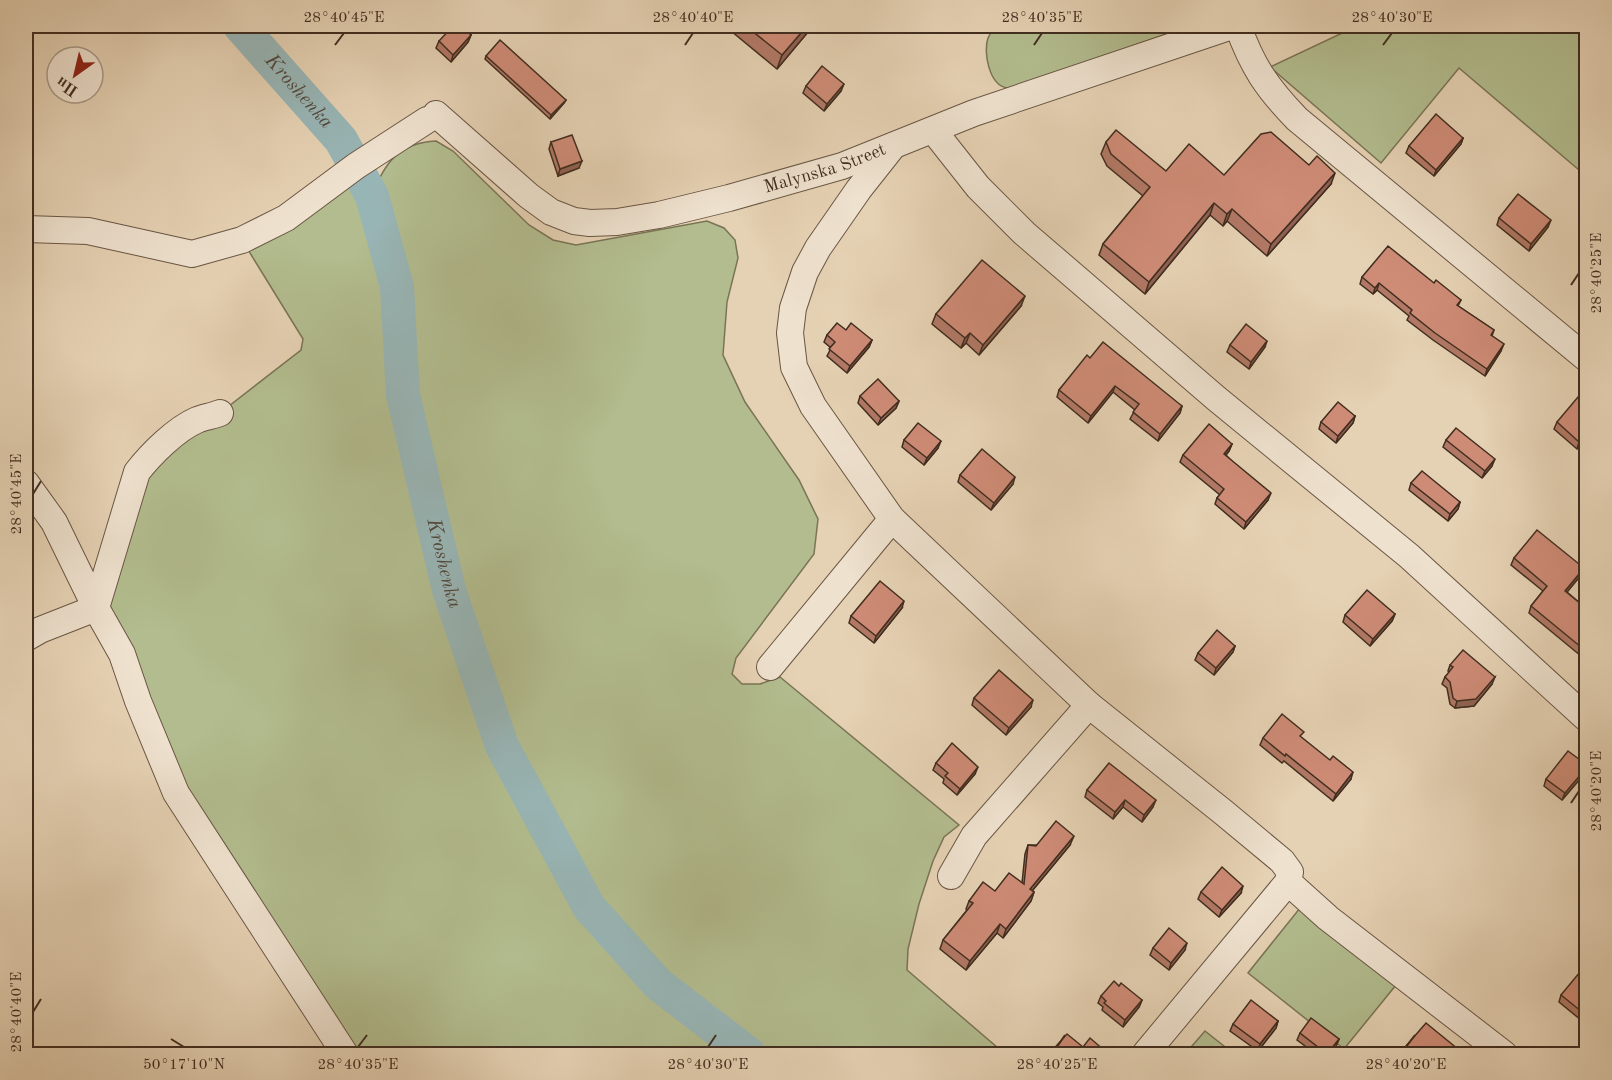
<svg xmlns="http://www.w3.org/2000/svg" width="1612" height="1080" viewBox="0 0 1612 1080" font-family="'Old Standard TT',serif">
  <rect width="100%" height="100%" fill="#e5d1b3"/>
  <filter id="stains"><feTurbulence type="fractalNoise" baseFrequency=".00333" numOctaves="4"/><feColorMatrix values="0 0 0 0 .2 0 0 0 0 .09 0 0 0 0 .02 0 0 0 .5 -.17"/></filter>
  <radialGradient id="worn" r=".72"><stop offset=".6" stop-color="#630" stop-opacity="0"/><stop offset="1" stop-color="#630" stop-opacity=".3"/></radialGradient>
  <g fill="#b2bc8e" stroke="#7a7456" stroke-width="1.5">
    <path d="M 996,26 L 1189,26 L 1022,85 C 1017,86 1012,88 1007,88 C 989,85 983,52 988,38 C 990,33 993,29 996,26 Z"/>
    <polygon points="1357,26 1579,26 1586,31 1586,176 1459,68 1381,163 1270,67"/>
    <path d="M 436,141 L 453,151 L 529,225 L 553,240 L 576,245 L 707,221 L 724,228 L 735,240 L 738,258 L 727,302 L 723,355 L 745,402 L 799,480 L 818,519 L 814,554 L 736,658 L 732,674 L 742,684 L 760,684 L 780,677 L 959,825 L 944,837 L 933,861 L 919,904 L 908,949 L 907,970 L 1005,1054 L 345,1054 L 315,1010 L 138,701 L 103,586 L 137,472 L 220,413 L 301,350 L 303,339 L 242,240 L 356,166 L 372,195 C 385,162 399,143 436,141 Z"/>
    <polygon points="1300,908 1396,985 1344,1049 1248,973"/>
    <polygon points="1205,1031 1234,1054 1185,1054"/>
  </g>
  <g fill="none" stroke-linecap="round" stroke-linejoin="round">
    <path stroke="#98b5b5" stroke-width="34" id="s1" d="M 240,26 L 341,140 L 372,196 L 397,287 L 403,395 L 449,590 L 502,746 L 589,907 L 658,984 L 749,1054"/>
    <g stroke="#6a5644" stroke-width="28">
      <g id="minor">
        <path d="M 1238,26 C 1252,66 1267,88 1297,119 L 1586,358"/>
        <path id="s2" d="M 436,114 L 529,196 L 551,212 L 574,221 L 590,223 L 617,222 L 659,215 L 729,198 L 842,166 L 974,113 L 1232,26"/>
        <polyline points="933,130 978,187 1024,233 1217,399 1409,556 1586,718"/>
        <polyline points="893,146 859,189 818,248 805,272 793,308 790,333 794,367 813,406 892,519 1089,705 1223,812 1282,861 1290,872 1288,882 1145,1054"/>
        <polyline points="26,229 88,231 192,254 242,240 286,218 356,166 427,120"/>
        <polyline points="26,483 54,522 96,608 122,654 138,701 176,793 345,1054"/>
        <path d="M 26,638 L 40,630 L 96,608 L 137,472 C 151,454 176,429 197,420 C 204,417 213,416 220,413"/>
        <polyline points="770,667 892,519"/>
        <polyline points="951,876 974,836 1089,705"/>
        <polyline points="1288,882 1328,918 1504,1054"/>
      </g>
    </g>
    <use href="#minor" stroke="#eee1ce" stroke-width="26"/>
  </g>
  <g fill="#b17865" stroke="#412d1f" stroke-width="1.5">
    <polygon points="725,26 813,26 777,69"/>
    <polygon points="471,35 468,42 451,62 436,48 439,41"/>
    <polygon points="486,56 566,100 564,103 550,119 485,59"/>
    <polygon points="806,86 841,91 824,111 803,93"/>
    <polygon points="1463,138 1461,144 1434,176 1406,153 1409,146"/>
    <polygon points="551,142 579,168 558,176 549,149"/>
    <polygon points="1106,142 1166,171 1331,184 1267,256 1227,221 1223,226 1210,215 1145,294 1099,255 1103,244 1143,196 1107,166 1101,154"/>
    <polygon points="1499,218 1548,227 1529,251 1497,225"/>
    <polygon points="1362,277 1434,283 1461,300 1458,306 1494,330 1492,336 1501,351 1485,376 1433,340 1407,320 1409,316 1377,290 1373,294 1360,284"/>
    <polygon points="1021,306 979,355 966,343 961,348 932,324 936,314"/>
    <polygon points="846,330 872,340 869,347 847,373 827,356 831,348 824,342 827,335"/>
    <polygon points="1230,345 1265,347 1249,369 1227,352"/>
    <polygon points="1090,358 1182,406 1180,413 1158,441 1130,419 1135,410 1113,392 1088,423 1057,397 1059,390"/>
    <polygon points="860,396 899,401 896,408 878,425 858,403"/>
    <polygon points="1587,404 1587,450 1580,445 1577,449 1554,429 1557,422"/>
    <polygon points="1355,416 1353,423 1336,443 1319,429 1321,422"/>
    <polygon points="904,440 938,448 924,465 902,447"/>
    <polygon points="1446,440 1492,466 1482,478 1443,447"/>
    <polygon points="1232,444 1229,451 1226,455 1268,500 1244,529 1215,504 1217,498 1220,495 1180,462 1183,455"/>
    <polygon points="960,475 1013,484 991,510 958,482"/>
    <polygon points="1411,483 1460,502 1458,509 1448,521 1409,490"/>
    <polygon points="1514,558 1581,575 1567,592 1587,609 1587,661 1529,613 1531,606 1543,591 1511,565"/>
    <polygon points="902,608 874,643 849,623 851,616"/>
    <polygon points="1395,614 1392,621 1370,646 1343,622 1345,615"/>
    <polygon points="1235,646 1233,652 1214,675 1195,660 1198,653"/>
    <polygon points="1450,665 1492,684 1474,706 1455,708 1450,704 1447,688 1442,684 1445,677 1449,673 1448,671"/>
    <polygon points="974,698 1031,707 1006,735 972,705"/>
    <polygon points="1263,738 1302,738 1351,779 1333,801 1284,761 1282,763 1260,745"/>
    <polygon points="936,763 975,774 957,795 943,783 944,779 933,770"/>
    <polygon points="1587,765 1585,773 1562,800 1544,786 1546,779"/>
    <polygon points="1087,790 1153,807 1142,822 1123,807 1113,819 1085,797"/>
    <polygon points="1028,845 1070,845 1032,891 1034,892 1031,901 1003,938 997,933 966,970 940,949 943,940 967,910 966,909 969,901 1022,883 1025,854"/>
    <polygon points="1201,892 1241,893 1219,917 1198,899"/>
    <polygon points="1153,948 1185,950 1169,970 1150,955"/>
    <polygon points="1587,978 1587,1025 1559,1002 1561,995"/>
    <polygon points="1119,986 1142,1000 1139,1007 1123,1027 1102,1010 1103,1007 1098,1003 1101,996"/>
    <polygon points="1278,1021 1276,1028 1258,1051 1230,1031 1233,1024"/>
    <polygon points="1300,1033 1339,1039 1336,1046 1330,1054 1316,1054 1297,1040"/>
  </g>
  <g fill="#906153" stroke="#412d1f" stroke-width="1.5">
    <polygon points="807,26 813,26 777,69 782,55"/>
    <polygon points="471,35 468,42 451,62 453,55"/>
    <polygon points="844,84 841,91 824,111 827,104"/>
    <polygon points="566,100 564,103 550,119 551,115"/>
    <polygon points="1463,138 1461,144 1434,176 1436,170"/>
    <polygon points="582,161 579,168 558,176 560,169"/>
    <polygon points="1335,173 1331,184 1267,256 1271,244"/>
    <polygon points="1214,203 1210,215 1145,294 1149,282"/>
    <polygon points="1232,209 1227,221 1223,226 1227,214"/>
    <polygon points="1551,220 1548,227 1529,251 1531,244"/>
    <polygon points="1379,283 1377,290 1373,294 1375,288"/>
    <polygon points="1025,296 1021,306 979,355 983,345"/>
    <polygon points="970,333 966,343 961,348 965,338"/>
    <polygon points="872,340 869,347 847,373 850,366"/>
    <polygon points="1267,341 1265,347 1249,369 1251,362"/>
    <polygon points="1504,344 1501,351 1485,376 1487,369"/>
    <polygon points="1115,386 1113,392 1088,423 1091,416"/>
    <polygon points="899,401 896,408 878,425 881,418"/>
    <polygon points="1182,406 1180,413 1158,441 1160,434"/>
    <polygon points="1355,416 1353,423 1336,443 1338,436"/>
    <polygon points="1583,438 1580,445 1577,449 1579,442"/>
    <polygon points="941,441 938,448 924,465 927,458"/>
    <polygon points="1232,444 1229,451 1221,461 1224,454"/>
    <polygon points="1495,459 1492,466 1482,478 1485,471"/>
    <polygon points="1015,477 1013,484 991,510 994,503"/>
    <polygon points="1271,493 1268,500 1244,529 1246,522"/>
    <polygon points="1460,502 1458,509 1448,521 1450,514"/>
    <polygon points="1584,568 1581,575 1562,598 1565,591"/>
    <polygon points="904,601 902,608 874,643 876,636"/>
    <polygon points="1395,614 1392,621 1370,646 1373,639"/>
    <polygon points="1235,646 1233,652 1214,675 1216,668"/>
    <polygon points="1495,677 1492,684 1474,706 1455,708 1457,701"/>
    <polygon points="1033,700 1031,707 1006,735 1009,728"/>
    <polygon points="978,767 975,774 957,795 960,789"/>
    <polygon points="1587,767 1585,773 1562,800 1565,793"/>
    <polygon points="1353,772 1351,779 1333,801 1336,794"/>
    <polygon points="1125,800 1123,807 1113,819 1115,812"/>
    <polygon points="1156,800 1153,807 1142,822 1144,815"/>
    <polygon points="1074,836 1070,845 1027,897 1030,889"/>
    <polygon points="1243,886 1241,893 1219,917 1222,910"/>
    <polygon points="1034,892 1031,901 1003,938 1006,929"/>
    <polygon points="1000,924 997,933 966,970 970,961"/>
    <polygon points="1187,943 1185,950 1169,970 1171,963"/>
    <polygon points="1142,1000 1139,1007 1123,1027 1125,1020"/>
    <polygon points="1278,1021 1276,1028 1258,1051 1260,1044"/>
    <polygon points="1339,1039 1336,1046 1330,1054 1327,1054"/>
  </g>
  <g fill="#ce8b76" stroke="#412d1f" stroke-width="1.5">
    <polygon points="453,26 460,26 471,35 453,55 439,41"/>
    <polygon points="746,26 807,26 782,55"/>
    <polygon points="500,40 566,100 551,115 486,56"/>
    <polygon points="822,66 844,84 827,104 806,86"/>
    <polygon points="1436,114 1463,138 1436,170 1409,146"/>
    <polygon points="1116,130 1166,171 1189,144 1224,175 1261,134 1271,132 1309,165 1317,156 1335,173 1271,244 1232,209 1227,214 1214,203 1149,282 1103,244 1150,187 1111,154 1106,142"/>
    <polygon points="572,135 582,161 560,169 551,142"/>
    <polygon points="1518,194 1551,220 1531,244 1499,218"/>
    <polygon points="1388,246 1434,283 1436,280 1461,300 1457,305 1494,330 1491,335 1504,344 1487,369 1435,333 1410,313 1412,310 1379,283 1375,288 1362,277"/>
    <polygon points="982,260 1025,296 983,345 970,333 965,338 936,314"/>
    <polygon points="837,323 846,330 851,323 872,340 850,366 829,349 835,342 827,335"/>
    <polygon points="1246,324 1267,341 1251,362 1230,345"/>
    <polygon points="1103,342 1182,406 1160,434 1133,412 1139,404 1115,386 1091,416 1059,390 1087,355 1090,358"/>
    <polygon points="878,379 899,401 881,418 860,396"/>
    <polygon points="1578,397 1587,404 1587,441 1583,438 1579,442 1557,422"/>
    <polygon points="1338,402 1355,416 1338,436 1321,422"/>
    <polygon points="918,423 941,441 927,458 904,440"/>
    <polygon points="1209,424 1232,444 1224,454 1271,493 1246,522 1217,498 1224,489 1183,455"/>
    <polygon points="1456,428 1495,459 1485,471 1446,440"/>
    <polygon points="982,449 1015,477 994,503 960,475"/>
    <polygon points="1422,471 1460,502 1450,514 1411,483"/>
    <polygon points="1537,530 1584,568 1565,591 1587,609 1587,652 1531,606 1547,586 1514,558"/>
    <polygon points="880,581 904,601 876,636 851,616"/>
    <polygon points="1367,590 1395,614 1373,639 1345,615"/>
    <polygon points="1217,630 1235,646 1216,668 1198,653"/>
    <polygon points="1463,650 1495,677 1476,699 1457,701 1453,698 1450,682 1445,677 1453,667 1450,665"/>
    <polygon points="999,670 1033,700 1009,728 974,698"/>
    <polygon points="1282,714 1304,732 1300,736 1330,760 1333,756 1353,772 1336,794 1286,754 1285,756 1263,738"/>
    <polygon points="952,743 978,767 960,789 945,776 948,773 936,763"/>
    <polygon points="1568,751 1587,765 1587,767 1565,793 1546,779"/>
    <polygon points="1109,763 1156,800 1144,815 1125,800 1115,812 1087,790"/>
    <polygon points="1056,821 1074,836 1030,889 1034,892 1006,929 1000,924 970,961 943,940 973,903 969,901 983,882 995,891 1009,873 1024,884 1028,845 1036,846"/>
    <polygon points="1222,867 1243,886 1222,910 1201,892"/>
    <polygon points="1169,928 1187,943 1171,963 1153,948"/>
    <polygon points="1580,972 1587,978 1587,1016 1561,995"/>
    <polygon points="1114,981 1119,986 1121,983 1142,1000 1125,1020 1104,1003 1106,1001 1101,996"/>
    <polygon points="1251,1000 1278,1021 1260,1044 1233,1024"/>
    <polygon points="1311,1018 1339,1039 1327,1054 1300,1033"/>
    <polygon points="1426,1023 1464,1054 1399,1054"/>
    <polygon points="1067,1034 1083,1047 1090,1038 1105,1051 1102,1054 1049,1054"/>
  </g>
  <path fill="none" stroke="#412d1f" stroke-width="2" d="M 335,45 L 344,33M 685,45 L 693,33M 1034,45 L 1042,33M 1383,45 L 1392,33M 1571,285 L 1579,273M 33,494 L 41,481M 1571,803 L 1579,791M 33,1012 L 41,999M 171,1039 L 184,1047M 358,1047 L 367,1035M 708,1047 L 716,1035M 1057,1047 L 1065,1035M 1406,1047 L 1415,1035"/>
  <g text-anchor="middle" dominant-baseline="central" stroke-width="4.5" stroke-linejoin="round" paint-order="stroke">
    <g font-size="18" fill="#412d1f" stroke="#eee1ce">
      <text stroke="none"><textPath href="#s2" startOffset="434">Malynska Street</textPath></text>
    </g>
    <g font-size="20" font-style="italic" fill="#52483d" stroke="#eee1ce">
      <text stroke="none"><textPath href="#s1" startOffset="88">Kroshenka</textPath></text>
      <text stroke="none"><textPath href="#s1" startOffset="592">Kroshenka</textPath></text>
    </g>
  </g>
  <rect width="1612" height="1080" fill="none" stroke="#e5d1b3" stroke-width="66"/>
  <g transform="translate(75 75) rotate(214)"><circle r="28" fill="#eee1ce" stroke="#a99988" stroke-width="1.5"/>
  <path d="M0-4.5L10 22L0 15L-10 22Z" fill="#8f2418"/>
  <text y="-9" font-size="16" font-weight="bold" text-anchor="middle" fill="#412d1f">Пн</text>
  </g>
  <rect x="33" y="33" width="1546" height="1014" fill="none" stroke="#412d1f" stroke-width="2"/>
  <g font-size="15" text-anchor="middle" fill="#412d1f">
    <text x="344" y="22">28°40'45"E</text>
    <text x="693" y="22">28°40'40"E</text>
    <text x="1042" y="22">28°40'35"E</text>
    <text x="1392" y="22">28°40'30"E</text>
    <text transform="translate(1596 273) rotate(-90)" y="5">28°40'25"E</text>
    <text transform="translate(16 494) rotate(-90)" y="5">28°40'45"E</text>
    <text transform="translate(1596 791) rotate(-90)" y="5">28°40'20"E</text>
    <text transform="translate(16 1012) rotate(-90)" y="5">28°40'40"E</text>
    <text x="184" y="1069">50°17'10"N</text>
    <text x="358" y="1069">28°40'35"E</text>
    <text x="708" y="1069">28°40'30"E</text>
    <text x="1057" y="1069">28°40'25"E</text>
    <text x="1406" y="1069">28°40'20"E</text>
  </g>
  <rect width="100%" height="100%" filter="url(#stains)"/>
  <rect width="100%" height="100%" fill="url(#worn)"/>
</svg>
